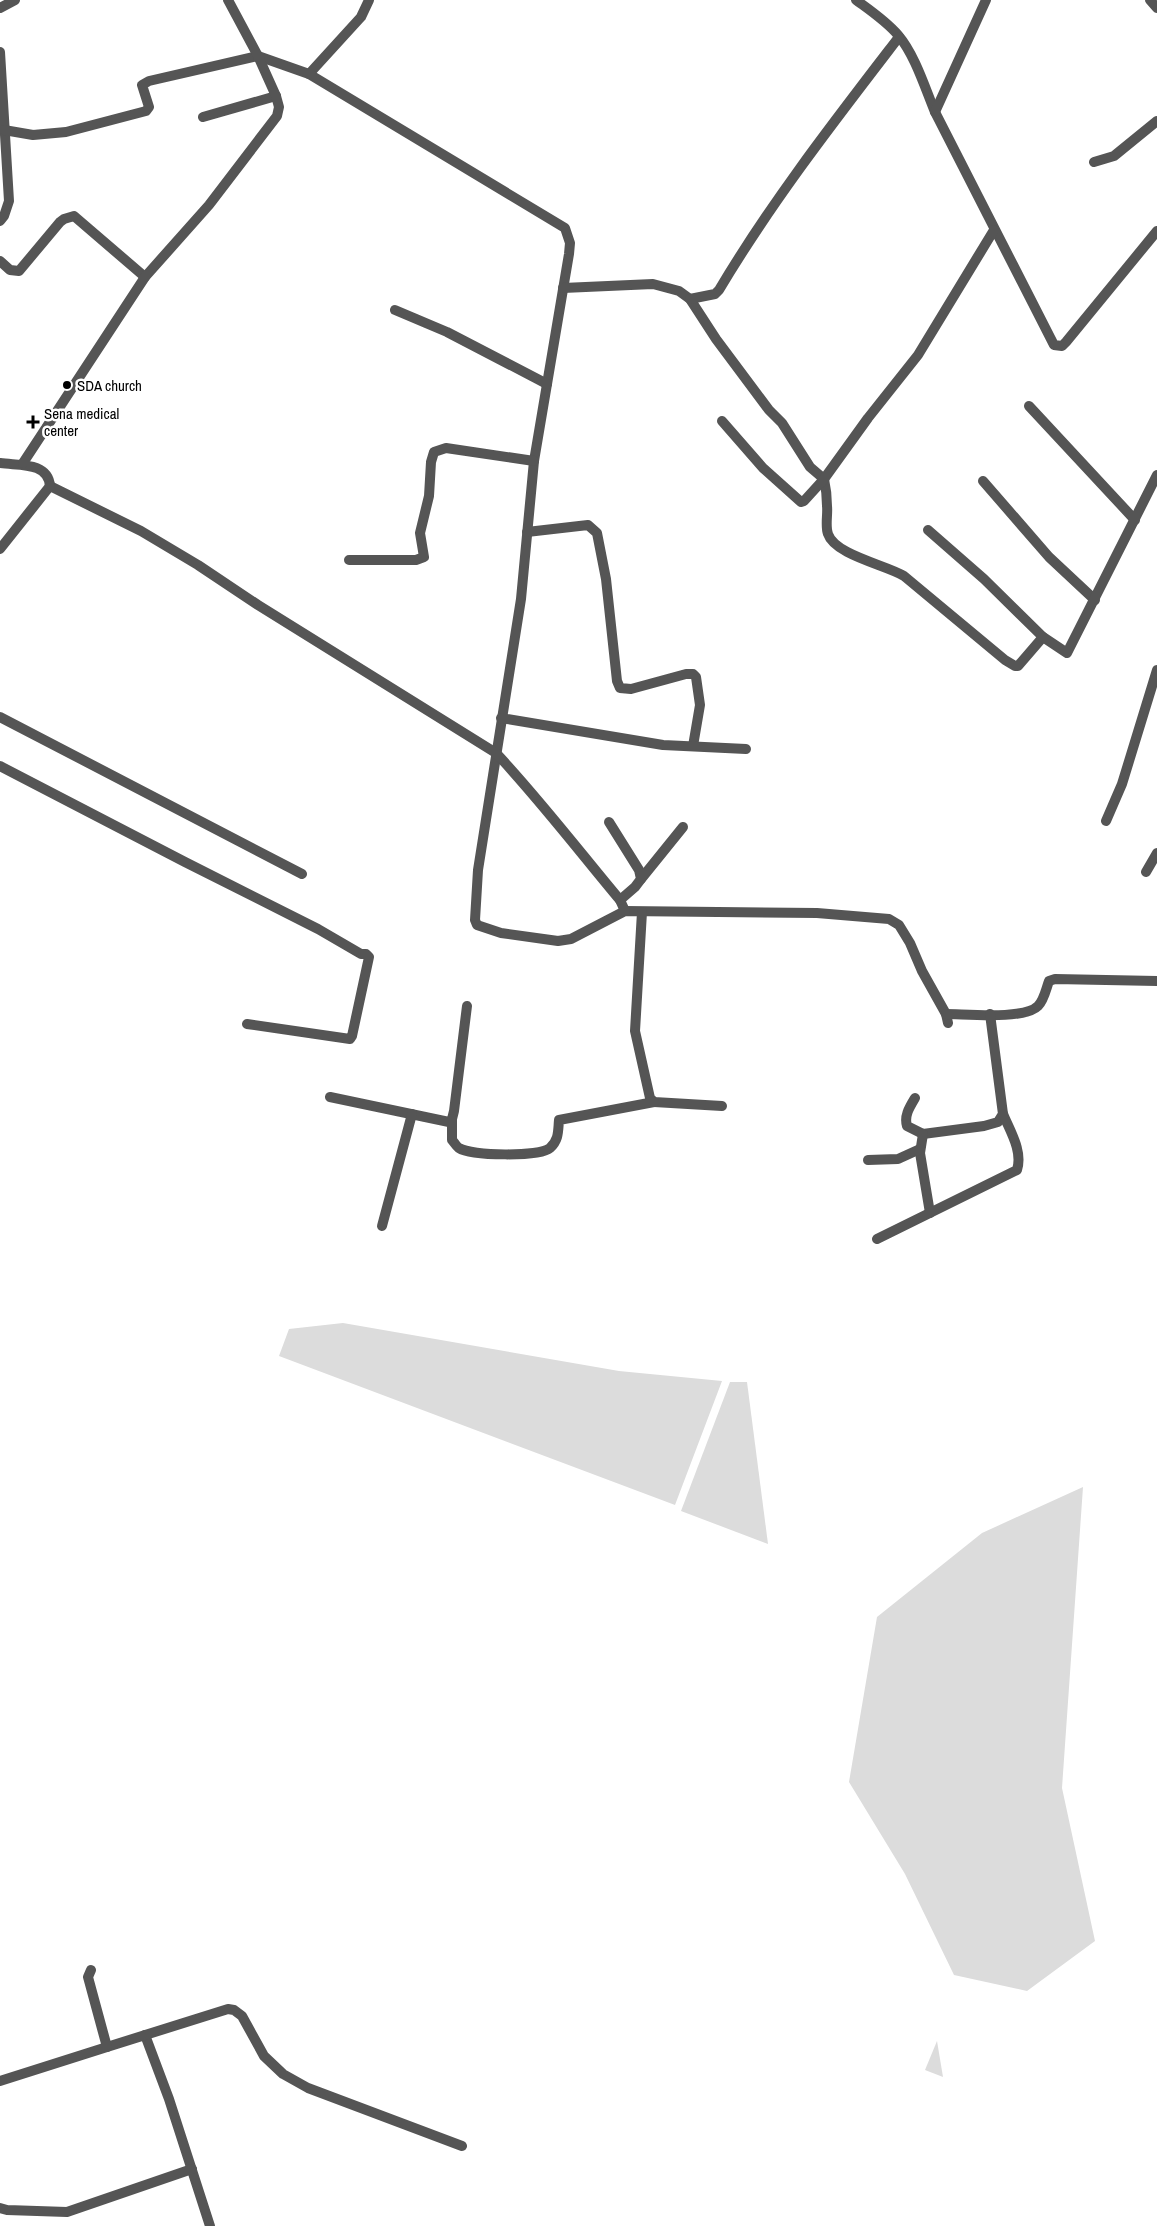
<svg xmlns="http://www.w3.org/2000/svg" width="1157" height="2226" viewBox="0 0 1157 2226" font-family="'Archivo Narrow',sans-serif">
  <rect width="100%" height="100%" fill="#fff"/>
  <g fill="#dcdcdc">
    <polygon points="343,1323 619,1371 722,1381 675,1505 279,1356 289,1329"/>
    <polygon points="730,1382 747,1382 768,1544 681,1511"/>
    <polygon points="1083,1487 1062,1788 1095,1941 1027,1991 954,1975 905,1874 849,1782 877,1617 982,1533"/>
    <polygon points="937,2041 943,2077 925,2070"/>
  </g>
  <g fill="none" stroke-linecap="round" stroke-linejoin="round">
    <g stroke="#555" stroke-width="10">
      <path d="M 856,0 C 871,11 886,21 898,35 C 915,55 925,88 935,112 L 1054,345 L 1062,346 L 1066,342 L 1157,231"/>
      <polyline points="1150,0 1157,8"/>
      <polyline points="0,52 9,201 4,216 0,221"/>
      <polyline points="309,74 361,17 369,0"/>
      <polyline points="935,112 986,0"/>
      <polyline points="203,117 276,96"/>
      <polyline points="4,130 33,135 66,132 146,111 149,107 142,85 149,81 258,56 309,74 565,228 570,243 569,254 534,461 521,599 478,870 475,920 477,925 501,933 558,941 571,939 625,911 817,913 889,919 899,925 910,943 922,971 946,1014 948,1023"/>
      <polyline points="1094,162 1114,156 1157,121"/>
      <polyline points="0,261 10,270 19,271 60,222 64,219 74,216 145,277"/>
      <path d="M 563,288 L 653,284 L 679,291 L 690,299 L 716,339 L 769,410 L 782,423 L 810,467 L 824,479 C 826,488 827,497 827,506 C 828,514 825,526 828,534 C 835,555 886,565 904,576 L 1005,660 L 1015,666 L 1018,666 L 1043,637"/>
      <path d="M 690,299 L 715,294 L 719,290 C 772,201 836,119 899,37"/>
      <polyline points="395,310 447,332 547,384"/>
      <polyline points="1029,406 1135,520"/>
      <polyline points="722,421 763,468 801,502 804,501 824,479 868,418 918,355 994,230"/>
      <path d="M 0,463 C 17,466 48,461 50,486"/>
      <polyline points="23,463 145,277 209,205 277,116 279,107 276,96 258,56 228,0"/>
      <polyline points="983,481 1049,557 1095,600"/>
      <path d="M 50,486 L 141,531 L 198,565 L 258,605 L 496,753 C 540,800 579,851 620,900 L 625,911"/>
      <polyline points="928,530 984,579 1043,637 1067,653 1157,475"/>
      <polyline points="527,532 588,525 597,533 606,579 617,681 620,688 631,689 686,674 693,674 696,677 700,705 693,746"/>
      <polyline points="0,549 50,486"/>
      <polyline points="349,560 416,560 424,557 420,533 429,496 431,462 434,452 446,448 534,461"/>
      <polyline points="0,717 302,874"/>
      <polyline points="501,718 663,745 746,749"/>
      <polyline points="0,766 185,862 318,929 361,954 366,954 369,957 352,1036 350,1039 247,1024"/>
      <polyline points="1106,821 1122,784 1157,670"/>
      <polyline points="609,822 639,870 641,879 635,887 620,900"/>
      <polyline points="1146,872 1157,853"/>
      <polyline points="641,879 683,827"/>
      <polyline points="642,912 635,1031 650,1098 654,1102 722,1106"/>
      <path d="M 946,1014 C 966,1014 1024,1020 1038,1006 C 1044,1000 1046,989 1049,981 L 1055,979 L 1157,981"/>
      <polyline points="330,1097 449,1122 452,1119 454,1111 467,1006"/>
      <path d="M 915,1098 C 909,1108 904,1116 907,1126 L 923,1134 L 984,1126 L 998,1122 L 1003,1114 L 990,1014"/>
      <path d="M 452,1119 L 452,1140 C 454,1142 457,1147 459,1148 C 471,1156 540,1157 550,1148 C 559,1140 558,1131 559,1120 L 654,1102"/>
      <polyline points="923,1134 920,1153 930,1213"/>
      <polyline points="868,1160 898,1159 920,1149"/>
      <polyline points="382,1226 412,1114"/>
      <path d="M 877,1239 L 1017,1170 C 1023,1151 1010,1131 1003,1114"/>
      <polyline points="145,2035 169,2099 210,2226"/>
      <polyline points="107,2047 228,2009 234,2010 242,2016 264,2056 283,2074 308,2088 462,2146"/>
      <polyline points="0,2081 107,2047 88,1977 91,1970"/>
      <polyline points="0,2208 7,2210 67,2212 192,2169"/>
    </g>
    <polyline stroke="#555" stroke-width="10" points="0,8 15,0"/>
  </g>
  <g fill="#000" stroke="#fff" stroke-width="2">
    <circle cx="67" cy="385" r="5"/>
    <path d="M30.5 414.5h5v5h5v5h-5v5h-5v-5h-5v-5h5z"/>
  </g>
  <g text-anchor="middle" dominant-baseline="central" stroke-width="5" stroke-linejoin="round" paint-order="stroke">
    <g font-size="15" fill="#000" stroke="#fff" text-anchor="start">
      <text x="77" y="385">SDA church</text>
      <text x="44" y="413">Sena medical<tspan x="44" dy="17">center</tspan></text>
    </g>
  </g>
</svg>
